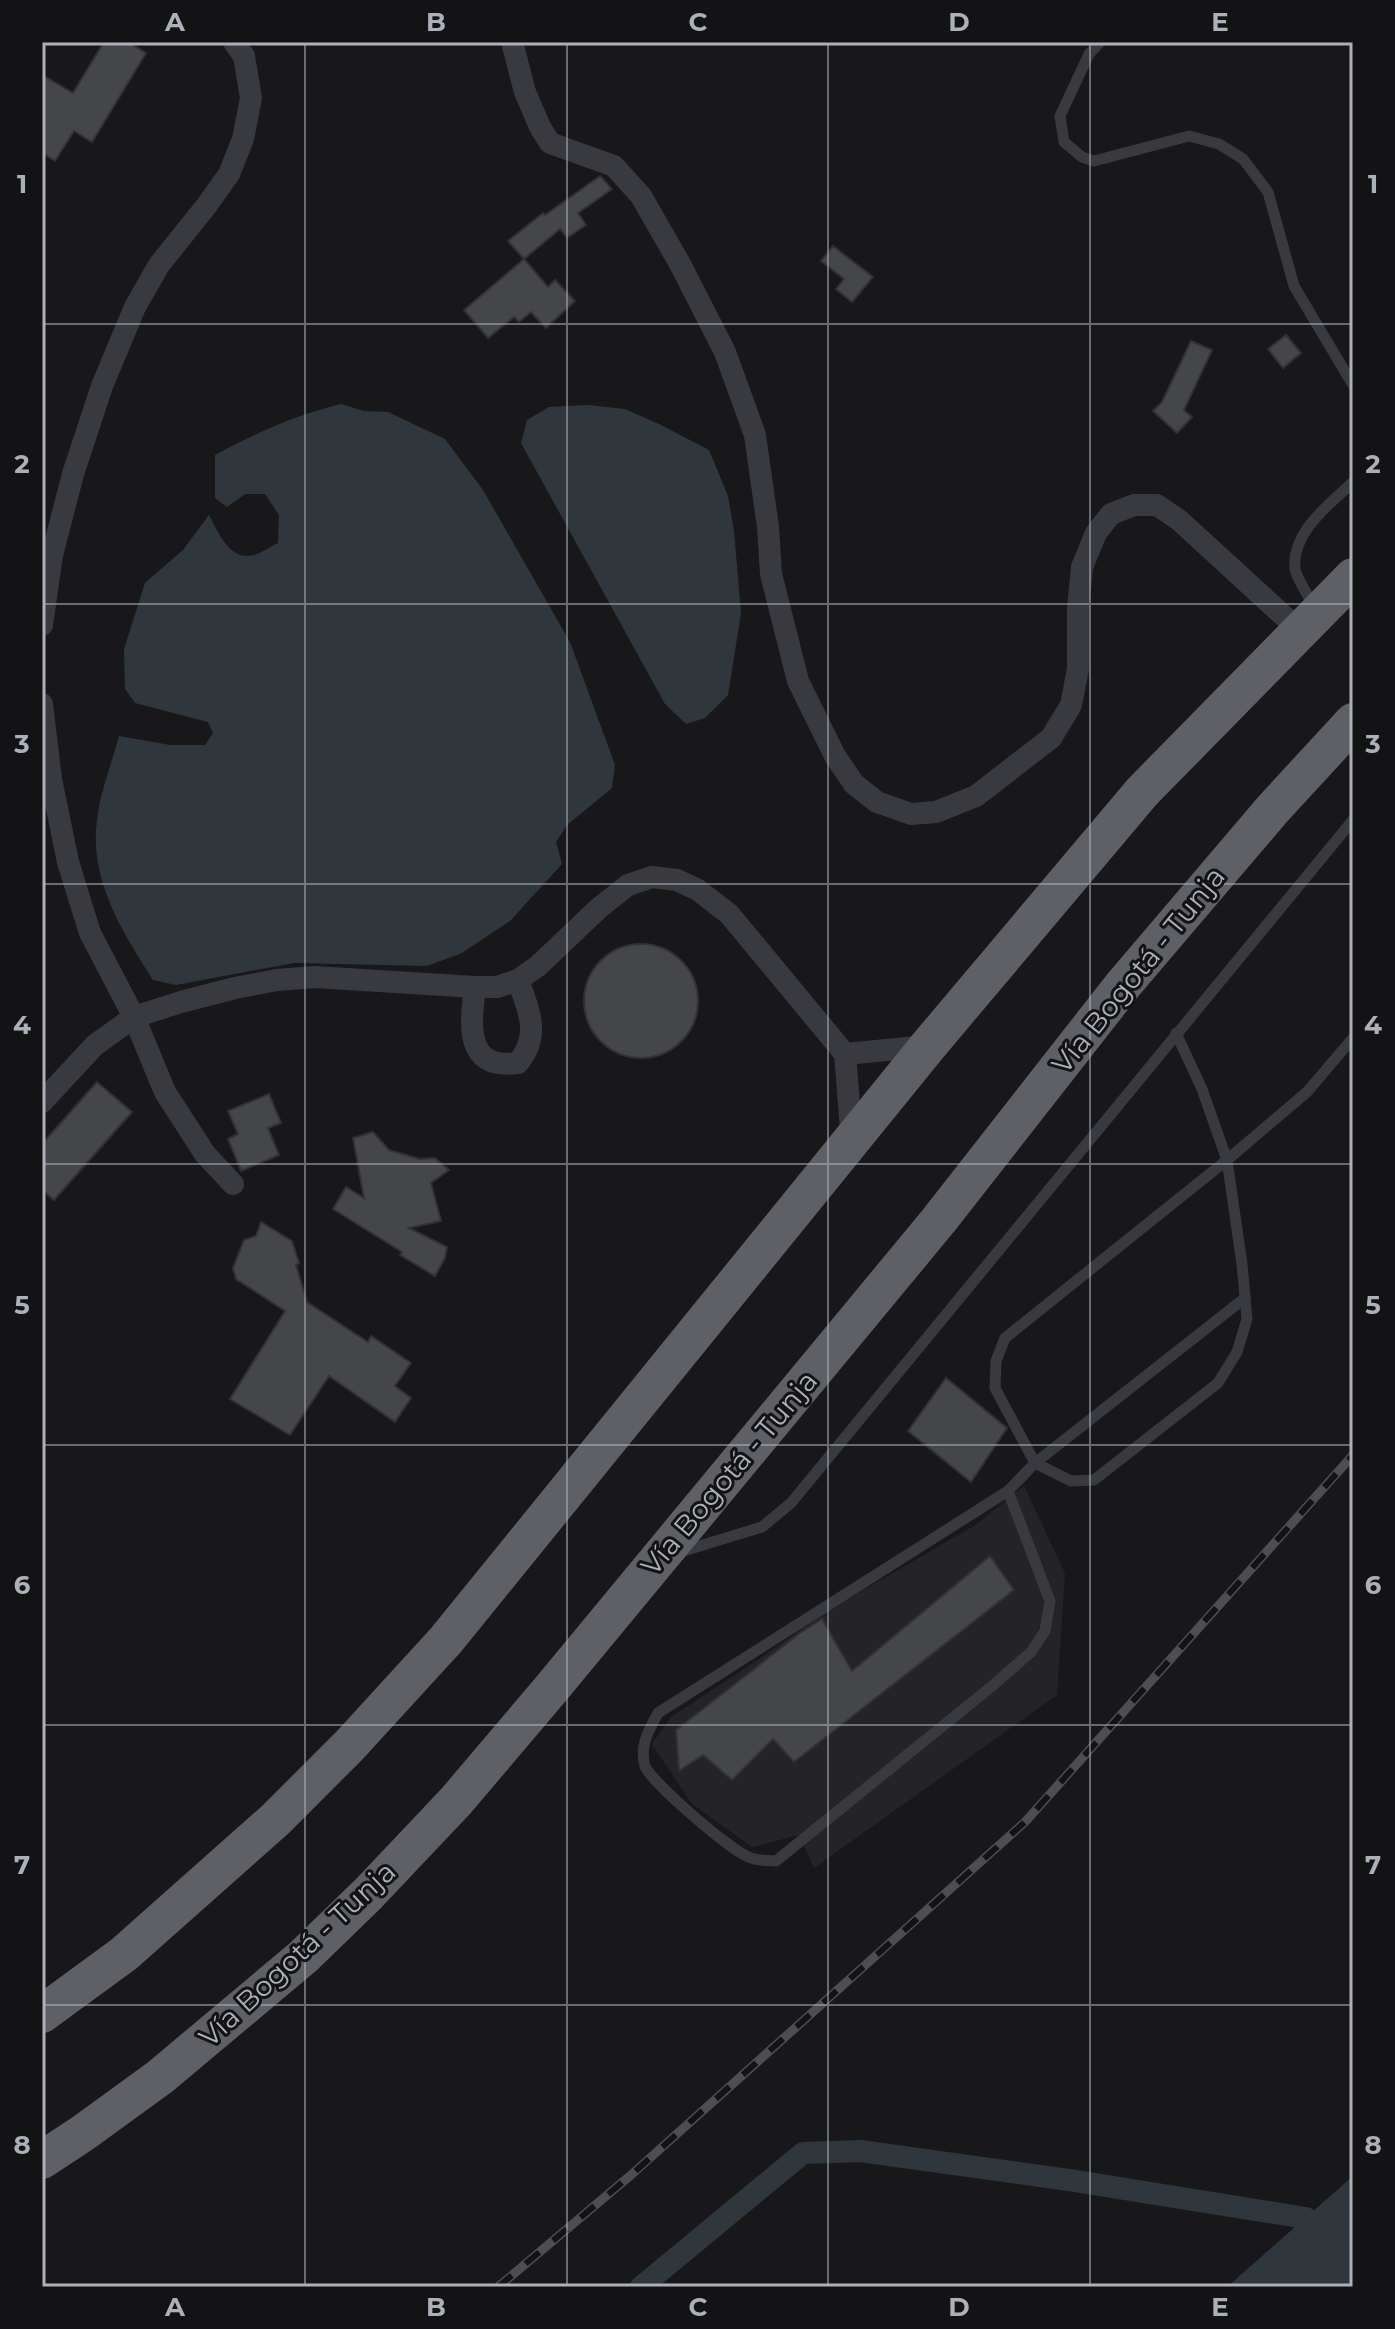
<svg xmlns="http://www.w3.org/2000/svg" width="1395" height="2329" viewBox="0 0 1395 2329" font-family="Montserrat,sans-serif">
  <rect width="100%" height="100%" fill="#18181a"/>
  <polygon fill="#242427" points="1024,1486 1065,1573 1057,1695 814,1868 799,1835 752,1847 692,1804 652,1744 671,1717 756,1661 824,1613 977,1524"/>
  <g fill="#2f373d">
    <path d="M 341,404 L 364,411 L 388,412 L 445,439 L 483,490 L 570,642 L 615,765 L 612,788 L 567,825 L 556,842 L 562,864 L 510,921 L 462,953 L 427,966 L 294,963 L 176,985 L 153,980 C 122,931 89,880 97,820 C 100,792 112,763 119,736 L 170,745 L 205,745 L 213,733 L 208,722 L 135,703 L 125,689 L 124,649 L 145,583 L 183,550 L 209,515 C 218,532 230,562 254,555 C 262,553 271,546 278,543 L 279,515 L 265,494 L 245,494 L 227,507 L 215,498 L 215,455 C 256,433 295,415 341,404 Z"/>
    <polygon points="588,405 625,409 661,425 709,450 728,496 734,531 741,613 728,695 705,718 686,724 665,704 521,443 527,420 549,407"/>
    <polygon points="1353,2176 1353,2287 1227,2287"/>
  </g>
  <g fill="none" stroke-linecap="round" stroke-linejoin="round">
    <polyline stroke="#2f373d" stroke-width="22" points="641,2287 803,2153 860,2151 1069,2180 1306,2218"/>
  </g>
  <g fill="#45464a" stroke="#323236" stroke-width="2">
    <polygon points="104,42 128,42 146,53 92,142 74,131 55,161 42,153 42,75 73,93"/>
    <polygon points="600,176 612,189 578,213 586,225 567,238 560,229 524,259 508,241 543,213 545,215"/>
    <polygon points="833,246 873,277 852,302 836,289 844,279 821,261"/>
    <polygon points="524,259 548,287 555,280 575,301 546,328 531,312 519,322 514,317 488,338 464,310"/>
    <polygon points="1286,335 1301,353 1283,368 1268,349"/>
    <polygon points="1191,341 1212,350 1184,410 1192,417 1177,433 1153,411 1162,402"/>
    <circle cx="641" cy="1001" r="57"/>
    <polygon points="97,1082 132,1112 54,1200 42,1190 42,1144"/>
    <polygon points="269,1094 281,1123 268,1128 279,1155 241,1171 228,1139 238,1134 228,1111"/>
    <polygon points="373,1132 389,1150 420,1159 435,1158 449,1170 431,1183 441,1221 409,1228 447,1247 445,1258 435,1276 400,1255 402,1252 333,1209 346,1187 364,1198 353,1138"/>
    <polygon points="261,1222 292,1241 299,1263 296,1265 307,1302 368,1342 371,1336 411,1363 395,1386 411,1398 395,1422 329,1376 290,1435 230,1399 285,1311 236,1279 233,1268 244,1240 256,1236"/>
    <polygon points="946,1378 1007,1428 971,1482 908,1431"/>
    <polygon points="990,1556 1014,1590 794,1762 773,1739 732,1780 703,1755 679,1771 676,1730 800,1633 822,1619 852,1671"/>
  </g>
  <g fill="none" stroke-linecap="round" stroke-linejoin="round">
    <g stroke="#393a3f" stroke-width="11">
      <polyline points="1100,42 1089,54 1060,116 1064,142 1082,157 1094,161 1189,136 1219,144 1243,159 1268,192 1294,286 1353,385"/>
      <path d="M 1315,608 C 1310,599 1297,579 1295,569 C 1291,532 1330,504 1353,482"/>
      <polyline points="1176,1033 1202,1089 1227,1160 1242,1264 1247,1319 1237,1352 1218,1383 1094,1480 1071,1481 1035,1463 995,1388 996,1361 1005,1338 1227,1160 1307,1092 1353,1038"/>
      <path d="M 1008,1491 L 1050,1601 L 1045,1631 L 1031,1652 L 991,1687 L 776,1861 C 768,1860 758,1861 751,1858 C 733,1853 651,1782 645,1766 C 639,1746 649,1730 658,1713 L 1008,1491 L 1035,1463 L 1245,1298"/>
      <polyline points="680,1552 762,1527 791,1503 1353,820"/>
    </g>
    <g stroke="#393a3f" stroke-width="22">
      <polyline points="512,42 525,92 540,127 550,143 614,166 641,196 680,264 725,352 755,435 768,527 771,574 798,681 835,756 854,784 877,802 911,814 936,812 976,796 1051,738 1071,705 1078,669 1078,609 1082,567 1096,533 1111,514 1134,505 1157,505 1179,520 1299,630"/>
      <polyline points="42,625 52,555 73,474 102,386 135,307 159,265 207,205 229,174 243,139 251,98 244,56 234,42"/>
      <polyline points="42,704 51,779 68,862 90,933 134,1017 165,1092 205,1154 233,1184"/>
      <path d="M 475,987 C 470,1026 465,1070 518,1063 C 541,1035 529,1011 518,980"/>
      <polyline points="845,1054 928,1046"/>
      <polyline points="42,1102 95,1045 134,1017 181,1002 235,988 277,980 315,977 475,987 497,987 518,980 538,966 599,908 628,885 652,877 677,880 698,890 729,914 845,1054 852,1142"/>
    </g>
    <g stroke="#5e6066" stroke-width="38">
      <polyline points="42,2014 124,1954 276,1819 349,1746 446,1640 928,1046 1142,792 1353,577"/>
      <polyline points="42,2160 83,2133 160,2077 303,1957 368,1894 456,1801 551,1689 939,1220 1123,985 1272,810 1353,722"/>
    </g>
    <g stroke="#4d4e53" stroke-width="9">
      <polyline id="rail" points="498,2287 631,2175 1025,1822 1353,1455"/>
    </g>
    <use href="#rail" stroke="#131315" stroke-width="6" stroke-dasharray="18" stroke-linecap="butt"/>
  </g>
  <path fill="none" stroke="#acb0b9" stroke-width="2" stroke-opacity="0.55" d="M 305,42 L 305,2287M 567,42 L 567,2287M 828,42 L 828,2287M 1090,42 L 1090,2287M 42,324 L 1353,324M 42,604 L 1353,604M 42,884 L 1353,884M 42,1164 L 1353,1164M 42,1445 L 1353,1445M 42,1725 L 1353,1725M 42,2005 L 1353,2005"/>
  <g text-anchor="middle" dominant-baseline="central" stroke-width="6" stroke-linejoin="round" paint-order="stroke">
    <g font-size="28" fill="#acb0b9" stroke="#131315">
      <text transform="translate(1138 970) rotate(-51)">Vía Bogotá - Tunja</text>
      <text transform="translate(729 1473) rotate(-50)">Vía Bogotá - Tunja</text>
      <text transform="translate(297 1954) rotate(-43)">Vía Bogotá - Tunja</text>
    </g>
  </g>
  <rect width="1395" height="2329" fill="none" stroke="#131315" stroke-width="88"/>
  <rect x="44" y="44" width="1307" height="2241" fill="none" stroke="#acb0b9" stroke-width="3"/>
  <g font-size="26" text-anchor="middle" font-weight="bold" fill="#acb0b9">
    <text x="175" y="31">A</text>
    <text x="436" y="31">B</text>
    <text x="698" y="31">C</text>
    <text x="959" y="31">D</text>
    <text x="1220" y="31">E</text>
    <text x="22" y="193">1</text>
    <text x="1373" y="193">1</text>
    <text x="22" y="473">2</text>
    <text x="1373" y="473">2</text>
    <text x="22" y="753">3</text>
    <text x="1373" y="753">3</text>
    <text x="22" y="1034">4</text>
    <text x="1373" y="1034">4</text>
    <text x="22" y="1314">5</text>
    <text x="1373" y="1314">5</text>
    <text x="22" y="1594">6</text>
    <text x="1373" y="1594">6</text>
    <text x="22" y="1874">7</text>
    <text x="1373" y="1874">7</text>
    <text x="22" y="2154">8</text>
    <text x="1373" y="2154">8</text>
    <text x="175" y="2316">A</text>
    <text x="436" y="2316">B</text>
    <text x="698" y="2316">C</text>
    <text x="959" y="2316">D</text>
    <text x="1220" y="2316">E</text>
  </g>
</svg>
